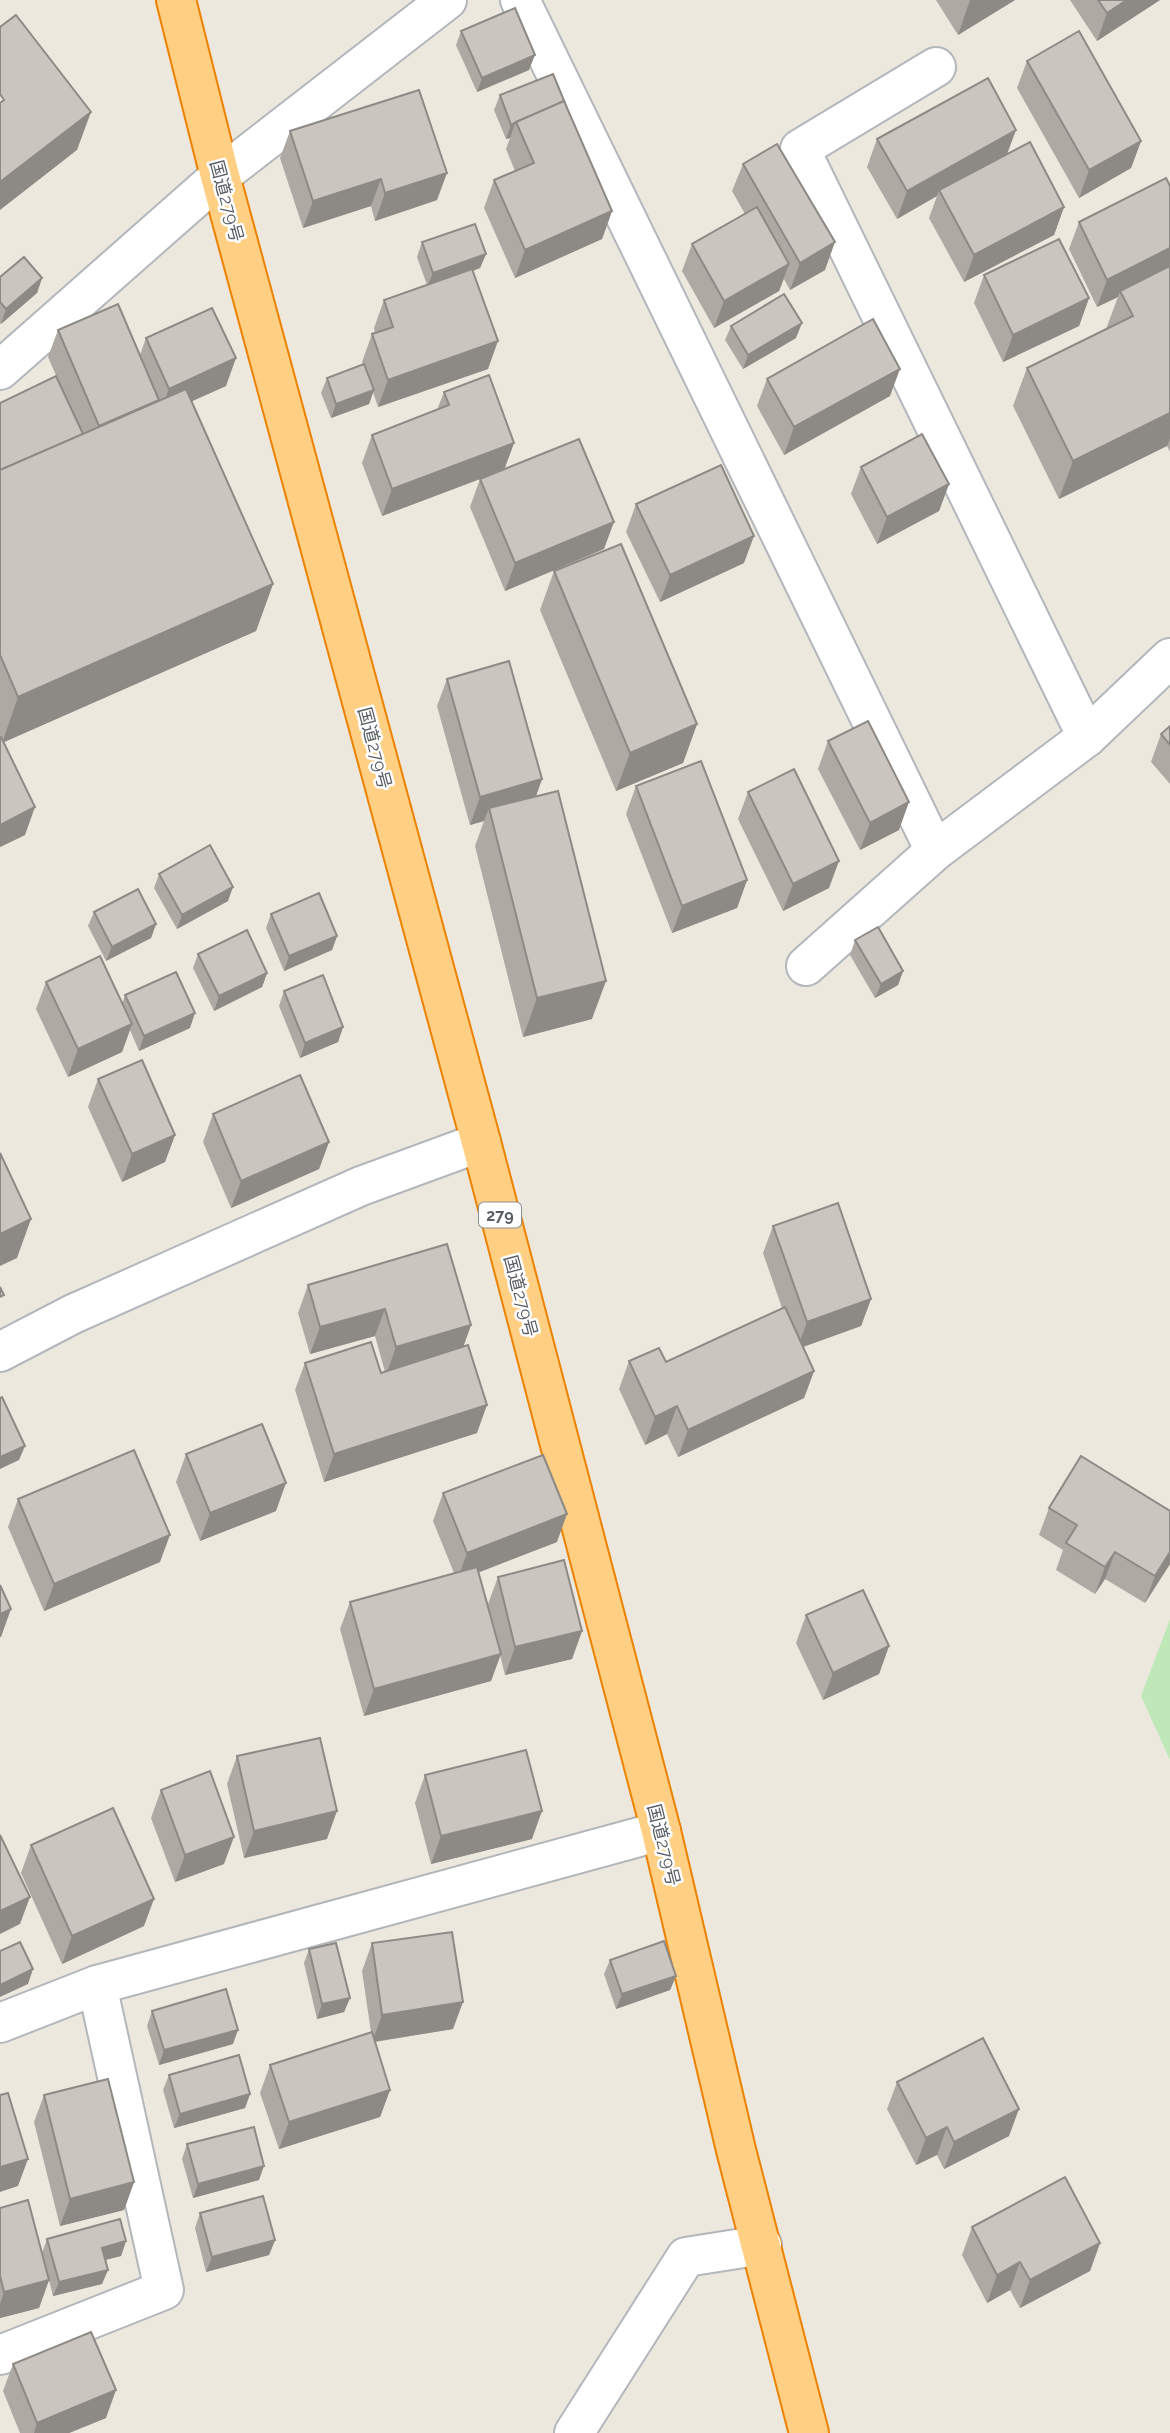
<svg xmlns="http://www.w3.org/2000/svg" width="1170" height="2433" viewBox="0 0 1170 2433" font-family="Raleway,'Noto Sans JP',sans-serif">
  <rect width="100%" height="100%" fill="#ede8de"/>
  <polygon fill="#bee8b8" points="1170,1619 1170,1760 1141,1696"/>
  <g fill="none" stroke-linecap="round" stroke-linejoin="round">
    <g stroke="#b2b7bc" stroke-width="42">
      <g id="street">
        <polyline points="520,0 935,851"/>
        <polyline points="936,67 800,149 1087,737"/>
        <polyline points="0,370 220,176 447,0"/>
        <polyline points="806,966 935,851 1087,737 1170,658"/>
        <polyline points="0,1352 73,1314 361,1186 481,1142"/>
        <polyline points="0,2023 97,1985 661,1831"/>
        <polyline points="0,2355 164,2290 97,1985"/>
        <polyline points="574,2433 686,2257 762,2245"/>
      </g>
    </g>
    <g stroke="#ec8200" stroke-width="42">
      <polyline id="highway" points="176,0 220,176 481,1142 661,1831 736,2150 809,2433"/>
    </g>
    <use href="#street" stroke="#fff" stroke-width="38"/>
    <use href="#highway" stroke="#ffcf84" stroke-width="38"/>
  </g>
  <g fill="#aea9a3">
    <polygon points="936,0 1015,0 958,35"/>
    <polygon points="1070,0 1160,0 1097,41"/>
    <polygon points="461,31 529,70 477,92 456,45"/>
    <polygon points="1027,61 1141,141 1131,168 1079,198 1017,88"/>
    <polygon points="500,95 612,211 602,239 515,278 484,208 494,180 515,171 506,149 510,138 506,139 494,110"/>
    <polygon points="290,131 437,200 375,221 371,206 303,228 280,158"/>
    <polygon points="877,139 1008,153 1064,207 1054,235 964,282 929,218 937,196 897,219 867,167"/>
    <polygon points="743,164 825,270 790,290 784,279 779,291 714,328 682,271 692,244 745,214 732,191"/>
    <polygon points="1170,186 1170,452 1167,446 1059,499 1013,406 1027,368 1106,329 1118,297 1097,307 1069,249 1079,222"/>
    <polygon points="422,242 486,254 480,268 473,271 488,369 378,407 373,392 369,404 331,418 321,393 327,378 363,365 362,362 372,334 375,333 374,328 384,300 427,285 417,257"/>
    <polygon points="984,275 1089,298 1079,326 1003,362 974,303"/>
    <polygon points="0,277 42,278 37,293 1,324 0,323"/>
    <polygon points="731,326 796,338 743,369 725,340"/>
    <polygon points="58,330 140,355 146,338 226,386 192,401 273,584 256,631 4,742 25,835 0,847 0,403 58,380 48,357"/>
    <polygon points="767,379 890,396 784,455 757,406"/>
    <polygon points="444,392 514,443 504,470 604,549 505,591 470,507 480,479 493,474 382,516 362,463 372,435 437,410"/>
    <polygon points="861,467 949,484 939,511 877,544 851,494"/>
    <polygon points="636,504 744,563 660,602 626,532"/>
    <polygon points="554,571 697,724 683,763 616,791 540,610"/>
    <polygon points="447,679 542,779 536,796 592,1019 523,1037 475,846 484,821 470,825 437,706"/>
    <polygon points="1170,726 1170,784 1151,762 1161,734"/>
    <polygon points="828,741 899,830 860,850 818,769"/>
    <polygon points="636,786 747,880 737,908 672,933 626,814"/>
    <polygon points="748,792 829,888 783,911 738,819"/>
    <polygon points="159,874 228,901 177,929 154,888"/>
    <polygon points="94,912 156,924 151,938 106,961 88,926"/>
    <polygon points="271,914 337,936 332,950 284,971 266,928"/>
    <polygon points="855,940 903,971 898,985 875,998 850,955"/>
    <polygon points="198,954 267,973 262,987 214,1011 193,968"/>
    <polygon points="46,982 122,1004 125,995 190,1028 139,1051 130,1030 122,1052 68,1077 36,1009"/>
    <polygon points="284,991 343,1027 338,1042 300,1058 279,1006"/>
    <polygon points="98,1079 175,1135 165,1162 122,1182 88,1107"/>
    <polygon points="213,1114 329,1142 319,1169 231,1208 203,1142"/>
    <polygon points="773,1226 871,1299 861,1326 803,1347 814,1371 804,1398 678,1457 667,1434 645,1445 619,1389 629,1361 666,1362 782,1308 763,1253"/>
    <polygon points="308,1285 471,1325 463,1347 477,1433 324,1482 295,1390 305,1363 381,1373 385,1372 375,1336 310,1354 298,1313"/>
    <polygon points="186,1454 276,1511 200,1541 176,1482"/>
    <polygon points="443,1493 557,1542 478,1572 488,1604 498,1577 582,1631 572,1659 505,1675 500,1655 491,1681 364,1716 340,1629 350,1602 454,1573 433,1521"/>
    <polygon points="18,1499 160,1562 44,1611 8,1527"/>
    <polygon points="1049,1508 1170,1511 1170,1564 1145,1603 1105,1579 1095,1594 1056,1570 1063,1550 1039,1535"/>
    <polygon points="806,1615 889,1646 879,1674 823,1700 796,1643"/>
    <polygon points="237,1756 327,1839 244,1858 227,1784"/>
    <polygon points="425,1775 532,1839 431,1864 415,1803"/>
    <polygon points="161,1790 224,1864 175,1882 151,1818"/>
    <polygon points="31,1845 144,1926 62,1964 21,1873"/>
    <polygon points="372,1943 453,2029 375,2042 390,2090 380,2117 279,2149 260,2093 270,2065 371,2032 362,1971"/>
    <polygon points="309,1949 350,1998 344,2012 317,2019 304,1963"/>
    <polygon points="610,1960 676,1976 670,1990 616,2009 604,1974"/>
    <polygon points="152,2011 233,2044 159,2065 147,2026"/>
    <polygon points="169,2075 250,2094 245,2108 174,2128 163,2090"/>
    <polygon points="897,2082 1009,2136 944,2169 937,2155 916,2165 887,2109"/>
    <polygon points="44,2095 134,2182 124,2210 60,2226 34,2122"/>
    <polygon points="187,2144 259,2180 193,2198 182,2159"/>
    <polygon points="0,2208 42,2253 47,2239 126,2241 121,2256 105,2260 102,2284 53,2296 49,2280 39,2308 0,2318"/>
    <polygon points="200,2213 275,2240 269,2255 206,2272 195,2228"/>
    <polygon points="972,2227 1100,2243 1090,2271 1020,2308 1010,2290 987,2303 962,2255"/>
    <polygon points="13,2364 106,2418 69,2433 20,2433 3,2391"/>
  </g>
  <g fill="#8d8a85">
    <polygon points="970,0 1015,0 958,35"/>
    <polygon points="1127,0 1160,0 1097,41 1107,13"/>
    <polygon points="535,55 529,70 477,92 482,78"/>
    <polygon points="91,112 77,150 0,210 0,182"/>
    <polygon points="515,123 510,138 506,139 511,125"/>
    <polygon points="1016,130 1006,157 939,190 937,196 897,219 907,191"/>
    <polygon points="1141,141 1131,168 1079,198 1089,170"/>
    <polygon points="447,173 437,200 375,221 385,193"/>
    <polygon points="381,179 371,206 303,228 313,201"/>
    <polygon points="1064,207 1054,235 964,282 974,255"/>
    <polygon points="612,211 602,239 515,278 525,250"/>
    <polygon points="835,242 825,270 790,290 800,263"/>
    <polygon points="1170,248 1170,270 1120,291 1118,297 1097,307 1107,280"/>
    <polygon points="486,254 480,268 427,287 433,273"/>
    <polygon points="789,264 779,291 714,328 724,301"/>
    <polygon points="42,278 37,293 1,324 6,309"/>
    <polygon points="1089,298 1079,326 1003,362 1013,335"/>
    <polygon points="802,323 796,338 743,369 748,355"/>
    <polygon points="498,341 488,369 378,407 388,380"/>
    <polygon points="236,358 226,386 159,416 169,389"/>
    <polygon points="900,369 890,396 784,455 794,427"/>
    <polygon points="374,390 369,404 331,418 336,404"/>
    <polygon points="1170,413 1170,439 1167,446 1059,499 1073,461"/>
    <polygon points="514,443 504,470 382,516 392,489"/>
    <polygon points="949,484 939,511 877,544 887,517"/>
    <polygon points="614,522 604,549 505,591 515,563"/>
    <polygon points="754,536 744,563 660,602 670,575"/>
    <polygon points="273,584 256,631 2,743 18,697"/>
    <polygon points="697,724 683,763 616,791 630,753"/>
    <polygon points="542,779 532,807 489,808 484,821 470,825 480,797"/>
    <polygon points="909,802 899,830 860,850 870,823"/>
    <polygon points="35,807 25,835 0,847 0,825"/>
    <polygon points="839,861 829,888 783,911 793,884"/>
    <polygon points="747,880 737,908 672,933 682,906"/>
    <polygon points="233,887 228,901 177,929 182,915"/>
    <polygon points="156,924 151,938 106,961 112,947"/>
    <polygon points="337,936 332,950 284,971 289,956"/>
    <polygon points="903,971 898,985 875,998 881,984"/>
    <polygon points="267,973 262,987 214,1011 219,996"/>
    <polygon points="606,981 592,1019 523,1037 537,998"/>
    <polygon points="195,1013 190,1028 139,1051 144,1036"/>
    <polygon points="132,1024 122,1052 68,1077 78,1049"/>
    <polygon points="343,1027 338,1042 300,1058 305,1043"/>
    <polygon points="175,1135 165,1162 122,1182 132,1154"/>
    <polygon points="329,1142 319,1169 231,1208 241,1181"/>
    <polygon points="31,1219 17,1258 0,1266 0,1234"/>
    <polygon points="871,1299 861,1326 797,1349 807,1322"/>
    <polygon points="385,1309 375,1336 310,1354 320,1327"/>
    <polygon points="471,1325 461,1353 386,1375 396,1347"/>
    <polygon points="814,1371 804,1398 678,1457 688,1430"/>
    <polygon points="487,1405 477,1433 324,1482 334,1454"/>
    <polygon points="677,1406 667,1434 645,1445 655,1417"/>
    <polygon points="25,1446 19,1460 0,1469 0,1457"/>
    <polygon points="286,1483 276,1511 200,1541 210,1513"/>
    <polygon points="567,1514 557,1542 457,1581 467,1553"/>
    <polygon points="170,1535 160,1562 44,1611 54,1584"/>
    <polygon points="1115,1552 1105,1579 1095,1594 1105,1567"/>
    <polygon points="1170,1552 1170,1564 1145,1603 1155,1576"/>
    <polygon points="11,1609 1,1637 0,1637 0,1614"/>
    <polygon points="582,1631 572,1659 505,1675 515,1647"/>
    <polygon points="889,1646 879,1674 823,1700 833,1673"/>
    <polygon points="501,1654 491,1681 364,1716 374,1689"/>
    <polygon points="337,1811 327,1839 244,1858 254,1831"/>
    <polygon points="542,1811 532,1839 431,1864 441,1836"/>
    <polygon points="234,1837 224,1864 175,1882 185,1855"/>
    <polygon points="30,1897 20,1924 0,1934 0,1911"/>
    <polygon points="154,1899 144,1926 62,1964 72,1936"/>
    <polygon points="33,1969 28,1984 0,1997 0,1985"/>
    <polygon points="676,1976 670,1990 616,2009 622,1994"/>
    <polygon points="350,1998 344,2012 317,2019 322,2004"/>
    <polygon points="463,2002 453,2029 372,2042 382,2015"/>
    <polygon points="238,2030 233,2044 159,2065 164,2050"/>
    <polygon points="390,2090 380,2117 279,2149 289,2122"/>
    <polygon points="250,2094 245,2108 174,2128 180,2114"/>
    <polygon points="1019,2109 1009,2136 944,2169 954,2142"/>
    <polygon points="947,2127 937,2155 916,2165 926,2138"/>
    <polygon points="28,2159 18,2186 0,2192 0,2167"/>
    <polygon points="264,2166 259,2180 193,2198 198,2184"/>
    <polygon points="134,2182 124,2210 60,2226 70,2199"/>
    <polygon points="275,2240 269,2255 206,2272 212,2257"/>
    <polygon points="126,2241 121,2256 97,2262 102,2248"/>
    <polygon points="1100,2243 1090,2271 1020,2308 1030,2280"/>
    <polygon points="1020,2262 1010,2290 987,2303 997,2275"/>
    <polygon points="108,2270 102,2284 53,2296 59,2282"/>
    <polygon points="49,2280 39,2308 0,2318 0,2304 4,2292"/>
    <polygon points="116,2390 106,2418 69,2433 34,2433 37,2423"/>
  </g>
  <g fill="#cac5be" stroke="#8d8a85" stroke-width="2">
    <polygon points="1098,0 1127,0 1107,13"/>
    <polygon points="515,8 535,55 482,78 461,31"/>
    <polygon points="16,15 91,112 0,182 0,103 4,100 0,94 0,27"/>
    <polygon points="1079,31 1141,141 1089,170 1027,61"/>
    <polygon points="553,74 565,103 564,101 516,122 515,123 511,125 500,95"/>
    <polygon points="988,78 1016,130 907,191 877,139"/>
    <polygon points="419,90 447,173 385,193 381,179 313,201 290,131"/>
    <polygon points="564,101 612,211 525,250 494,180 534,163 516,122"/>
    <polygon points="1030,142 1064,207 974,255 939,190"/>
    <polygon points="777,144 835,242 800,263 743,164"/>
    <polygon points="1166,178 1170,186 1170,248 1107,280 1079,222"/>
    <polygon points="757,207 789,264 724,301 692,244"/>
    <polygon points="475,224 486,254 433,273 422,242"/>
    <polygon points="1059,239 1089,298 1013,335 984,275"/>
    <polygon points="24,257 42,278 6,309 0,302 0,277"/>
    <polygon points="1170,266 1170,413 1073,461 1027,368 1133,316 1120,291"/>
    <polygon points="472,269 498,341 388,380 372,334 393,327 384,300"/>
    <polygon points="784,294 802,323 748,355 731,326"/>
    <polygon points="118,304 159,400 99,426 58,330"/>
    <polygon points="212,308 236,358 169,389 146,338"/>
    <polygon points="873,319 900,369 794,427 767,379"/>
    <polygon points="364,364 374,390 336,404 327,378"/>
    <polygon points="489,375 514,443 392,489 372,435 449,405 444,392"/>
    <polygon points="56,376 83,434 0,470 0,403"/>
    <polygon points="186,389 273,584 18,697 0,655 0,470"/>
    <polygon points="922,434 949,484 887,517 861,467"/>
    <polygon points="579,439 614,522 515,563 480,479"/>
    <polygon points="721,465 754,536 670,575 636,504"/>
    <polygon points="621,544 697,724 630,753 554,571"/>
    <polygon points="509,661 542,779 480,797 447,679"/>
    <polygon points="868,721 909,802 870,823 828,741"/>
    <polygon points="1170,726 1170,745 1161,734"/>
    <polygon points="0,737 1,737 35,807 0,825"/>
    <polygon points="701,761 747,880 682,906 636,786"/>
    <polygon points="794,769 839,861 793,884 748,792"/>
    <polygon points="558,791 606,981 537,998 489,808"/>
    <polygon points="210,845 233,887 182,915 159,874"/>
    <polygon points="138,889 156,924 112,947 94,912"/>
    <polygon points="319,893 337,936 289,956 271,914"/>
    <polygon points="878,927 903,971 881,984 855,940"/>
    <polygon points="247,930 267,973 219,996 198,954"/>
    <polygon points="100,956 132,1024 78,1049 46,982"/>
    <polygon points="176,972 195,1013 144,1036 125,995"/>
    <polygon points="323,975 343,1027 305,1043 284,991"/>
    <polygon points="142,1060 175,1135 132,1154 98,1079"/>
    <polygon points="300,1075 329,1142 241,1181 213,1114"/>
    <polygon points="0,1153 31,1219 0,1234"/>
    <polygon points="838,1203 871,1299 807,1322 773,1226"/>
    <polygon points="447,1244 471,1325 396,1347 385,1309 320,1327 308,1285"/>
    <polygon points="0,1287 4,1295 0,1297"/>
    <polygon points="785,1307 814,1371 688,1430 677,1406 655,1417 629,1361 659,1348 666,1362"/>
    <polygon points="371,1342 381,1373 468,1345 487,1405 334,1454 305,1363"/>
    <polygon points="2,1397 25,1446 0,1457 0,1398"/>
    <polygon points="262,1424 286,1483 210,1513 186,1454"/>
    <polygon points="134,1450 170,1535 54,1584 18,1499"/>
    <polygon points="543,1455 567,1514 467,1553 443,1493"/>
    <polygon points="1081,1456 1170,1511 1170,1552 1155,1576 1115,1552 1105,1567 1066,1543 1077,1525 1049,1508"/>
    <polygon points="564,1560 582,1631 515,1647 498,1577"/>
    <polygon points="477,1567 501,1654 374,1689 350,1602"/>
    <polygon points="0,1585 11,1609 0,1614"/>
    <polygon points="863,1590 889,1646 833,1673 806,1615"/>
    <polygon points="320,1738 337,1811 254,1831 237,1756"/>
    <polygon points="526,1750 542,1811 441,1836 425,1775"/>
    <polygon points="210,1771 234,1837 185,1855 161,1790"/>
    <polygon points="113,1808 154,1899 72,1936 31,1845"/>
    <polygon points="0,1835 30,1897 0,1911"/>
    <polygon points="452,1932 463,2002 382,2015 372,1943"/>
    <polygon points="664,1941 676,1976 622,1994 610,1960"/>
    <polygon points="20,1942 33,1969 0,1985 0,1951"/>
    <polygon points="336,1943 350,1998 322,2004 309,1949"/>
    <polygon points="226,1989 238,2030 164,2050 152,2011"/>
    <polygon points="372,2032 390,2090 289,2122 270,2065"/>
    <polygon points="983,2038 1019,2109 954,2142 947,2127 926,2138 897,2082"/>
    <polygon points="239,2055 250,2094 180,2114 169,2075"/>
    <polygon points="108,2079 134,2182 70,2199 44,2095"/>
    <polygon points="8,2093 28,2159 0,2167 0,2095"/>
    <polygon points="254,2127 264,2166 198,2184 187,2144"/>
    <polygon points="1065,2177 1100,2243 1030,2280 1020,2262 997,2275 972,2227"/>
    <polygon points="263,2196 275,2240 212,2257 200,2213"/>
    <polygon points="28,2200 49,2280 4,2292 0,2276 0,2208"/>
    <polygon points="120,2219 126,2241 102,2248 108,2270 59,2282 47,2239"/>
    <polygon points="91,2332 116,2390 37,2423 13,2364"/>
  </g>
  <g text-anchor="middle" dominant-baseline="central" stroke-width="5" stroke-linejoin="round" paint-order="stroke">
    <rect fill="#fff" stroke="#8a8e91" stroke-width="2" x="479" y="1202.5" width="42" height="25" rx="5"/>
    <g font-size="16" font-weight="bold" fill="#585e62">
      <text x="500" y="1215">279</text>
    </g>
    <g font-size="18" fill="#585e62" stroke="#fff">
      <text transform="translate(227 201) rotate(75)">国道279号</text>
      <text transform="translate(375 748) rotate(75)">国道279号</text>
      <text transform="translate(521 1296) rotate(75)">国道279号</text>
      <text transform="translate(664 1845) rotate(76)">国道279号</text>
    </g>
  </g>
</svg>
